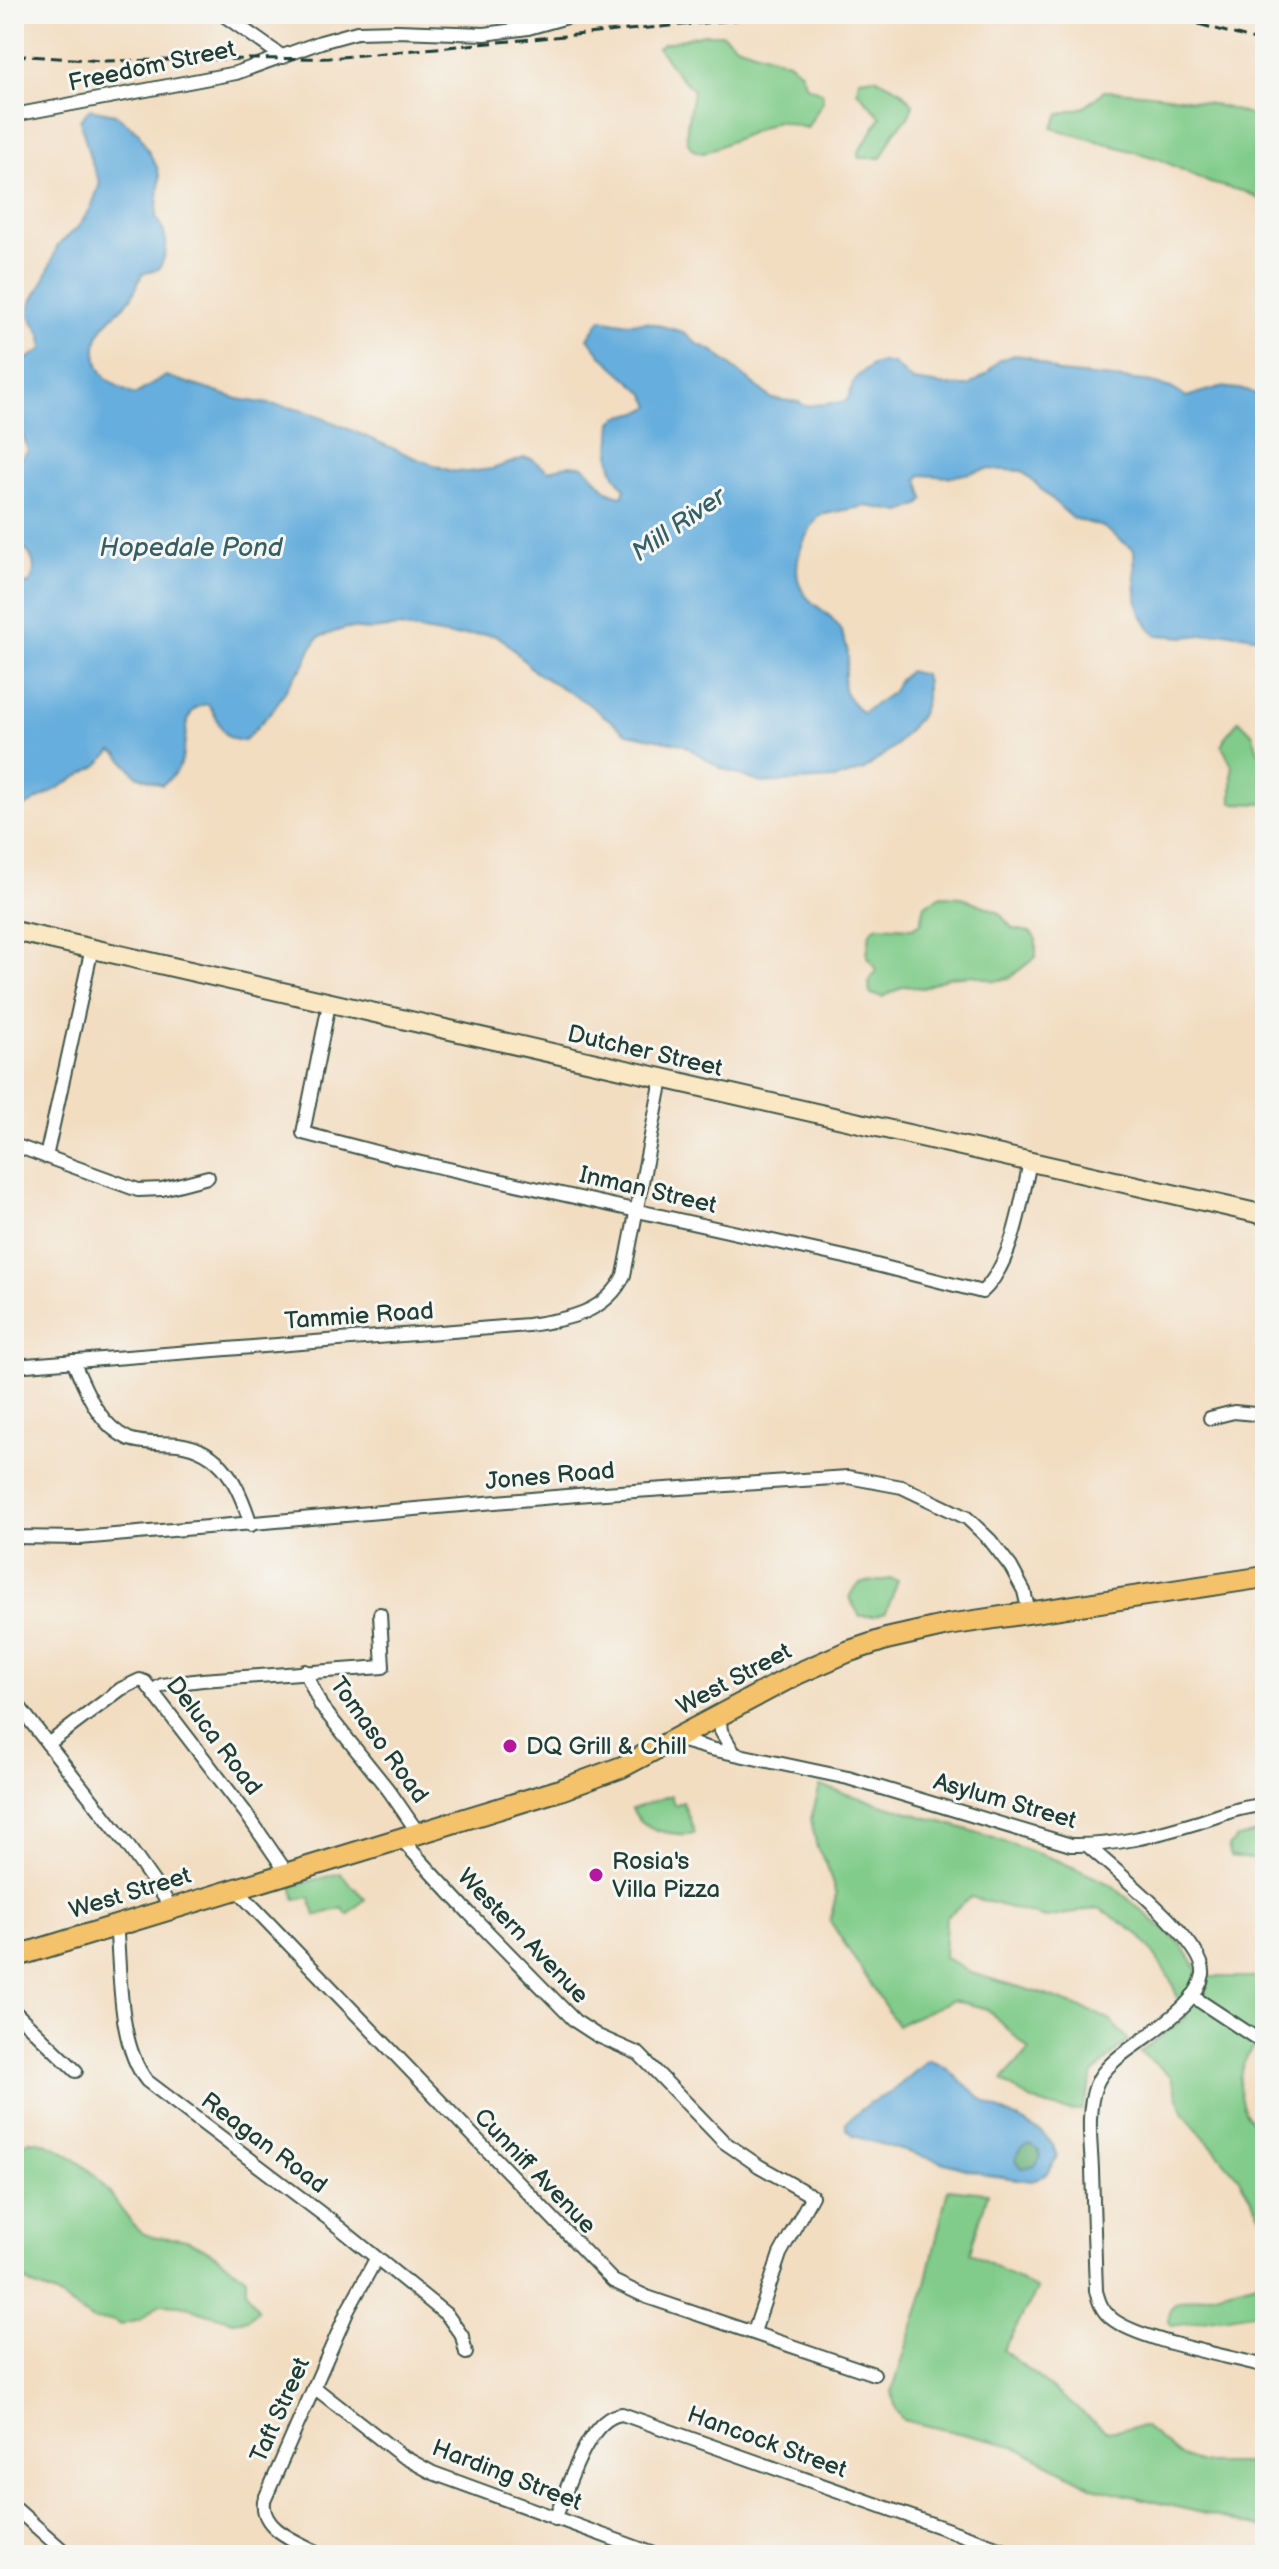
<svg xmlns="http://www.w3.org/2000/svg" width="1279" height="2569" viewBox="0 0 1279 2569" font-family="'Balsamiq Sans',sans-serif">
  <rect width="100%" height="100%" fill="#f6f6f2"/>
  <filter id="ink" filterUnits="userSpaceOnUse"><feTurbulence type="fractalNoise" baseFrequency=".0125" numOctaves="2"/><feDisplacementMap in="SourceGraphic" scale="16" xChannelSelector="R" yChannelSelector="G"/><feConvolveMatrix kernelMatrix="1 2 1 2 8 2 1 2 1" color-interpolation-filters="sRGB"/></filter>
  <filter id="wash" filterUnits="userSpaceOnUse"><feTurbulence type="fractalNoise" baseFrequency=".006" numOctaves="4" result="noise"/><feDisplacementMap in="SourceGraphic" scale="32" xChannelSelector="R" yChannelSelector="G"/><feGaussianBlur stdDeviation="1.8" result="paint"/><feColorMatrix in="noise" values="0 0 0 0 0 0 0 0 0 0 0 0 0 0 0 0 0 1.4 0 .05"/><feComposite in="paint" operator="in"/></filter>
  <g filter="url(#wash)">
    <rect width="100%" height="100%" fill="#f2ddc1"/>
    <g fill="#81cc8a" stroke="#50845f" stroke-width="2">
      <path d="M 704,34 L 722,34 L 736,45 L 788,62 L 800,71 L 806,86 L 822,92 L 823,101 L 807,128 L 777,121 L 704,153 C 673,151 693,109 693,89 L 679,76 L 658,48 L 663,44 Z"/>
      <polygon points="875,77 900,90 913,104 909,116 895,131 881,158 859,158 858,153 881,117 857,91 859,79"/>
      <path d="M 1104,91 C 1158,92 1215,102 1265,120 L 1265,202 L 1246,192 L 1210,183 L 1159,159 L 1052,128 L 1059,114 L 1085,107 Z"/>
      <polygon points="1239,720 1252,733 1258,751 1265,757 1265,804 1232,803 1232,766 1222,746 1225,737"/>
      <polygon points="941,896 961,897 997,911 1013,929 1030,932 1036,938 1036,957 1009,978 995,981 974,975 949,977 923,988 904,986 883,997 870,994 869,981 876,970 867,955 870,932 877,926 912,928 921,923 925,905"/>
      <path d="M 891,1579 L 898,1581 L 886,1612 L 875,1616 L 860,1616 L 849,1598 C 857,1577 872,1583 891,1579 Z"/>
      <path d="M 820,1786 L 979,1833 L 1059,1861 L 1112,1885 L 1182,1945 L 1196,1967 L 1197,1977 L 1265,1977 C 1265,1994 1267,2013 1265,2029 C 1264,2037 1256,2043 1251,2050 C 1231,2079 1237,2114 1265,2134 L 1265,2222 L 1238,2177 L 1184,2114 L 1170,2075 L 1140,2052 L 1186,2017 L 1170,1979 L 1151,1950 L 1138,1934 L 1110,1915 L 1099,1908 L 1046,1918 L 971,1897 L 946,1917 L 944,1957 L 971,1973 L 1043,1994 L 1093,2012 L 1111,2021 L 1128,2040 L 1093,2074 L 1082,2111 C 1050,2111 1027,2100 1002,2080 L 1029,2050 L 987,2009 L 953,2000 L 897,2025 L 830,1921 L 836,1895 L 826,1863 L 817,1848 L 811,1819 Z"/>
      <path d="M 671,1795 L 674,1805 L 683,1802 L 695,1833 C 673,1837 643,1831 632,1809 Z"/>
      <polygon points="1265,1830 1265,1861 1231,1856 1228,1847 1236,1839"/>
      <polygon points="340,1873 365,1899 348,1915 342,1908 315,1916 310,1897 296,1900 292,1886"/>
      <path d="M 30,2140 C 51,2140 79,2161 94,2175 C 112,2192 122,2216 141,2232 C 152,2240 176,2236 189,2241 C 210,2250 228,2264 246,2278 L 246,2290 L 258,2310 L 248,2319 L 233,2321 L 180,2305 L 160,2304 L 140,2320 L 121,2325 L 115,2321 L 93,2320 L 56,2295 L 33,2286 L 14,2274 L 14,2151 Z"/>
      <polygon points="948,2189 988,2193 970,2252 1037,2290 1003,2350 1106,2431 1144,2426 1179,2455 1200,2463 1265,2463 1265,2528 1093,2487 1014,2446 903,2420 896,2410 892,2392 924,2292"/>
      <polygon points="1265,2280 1265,2311 1172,2326 1169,2321 1170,2309 1176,2303"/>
    </g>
    <circle fill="#68b076" stroke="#447655" stroke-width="2" cx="1028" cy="2157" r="12"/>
    <g fill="#66aedd" stroke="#427688" stroke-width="2" fill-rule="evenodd">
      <path d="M 90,109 L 115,114 L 138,132 L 157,167 L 160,179 L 156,217 C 168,236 170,249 159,269 L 142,274 C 138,283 135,294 128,302 C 112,318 95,326 96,352 C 97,378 113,384 134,395 L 166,376 L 238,399 L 293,408 L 314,414 L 415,458 L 451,471 L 467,472 L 492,469 L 524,458 L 532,459 L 549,471 L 567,465 L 583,466 C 598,477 602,494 622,496 L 625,489 C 604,464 611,451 612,422 C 623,411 641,416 651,406 L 645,394 L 601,355 L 588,338 L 601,319 L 623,323 L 647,322 L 683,332 L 697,344 L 712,350 L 772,399 L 799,402 L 805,406 L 843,402 L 849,398 L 853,383 L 858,376 L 872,365 L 882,362 L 893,364 L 913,381 L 948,386 L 968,386 L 987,374 L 999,360 L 1015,355 L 1029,357 L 1060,373 L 1145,381 L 1171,388 L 1186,397 L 1220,387 L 1247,390 L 1262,397 L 1265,395 L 1265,639 L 1226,632 L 1185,637 L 1157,635 C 1130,611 1136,579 1134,550 L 1103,527 L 1072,518 L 1022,471 L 988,469 L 951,477 L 921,475 L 918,479 L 924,499 L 921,504 L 902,512 L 866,506 L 820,515 C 800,540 784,579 813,603 C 825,613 836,618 842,634 C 845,640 848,650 848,658 C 848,670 839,682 846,694 C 850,701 858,707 862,713 L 893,692 L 898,681 L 909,671 L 924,675 L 926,682 L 926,700 L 921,715 L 896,745 L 864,770 L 835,779 L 761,783 L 719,767 L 682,744 L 627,733 L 587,703 L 535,672 L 506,642 L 497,636 L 487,634 L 452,636 L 399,627 L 370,630 L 346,628 L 319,637 L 312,647 L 303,667 L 294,677 L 274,709 L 244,741 C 220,741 220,719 208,704 C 178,706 190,745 180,765 C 176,773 169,780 162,785 L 136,775 L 118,754 L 112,751 L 97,766 L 14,813 L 14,585 L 29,584 C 39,568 33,549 14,544 L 14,464 L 28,451 L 22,432 L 14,417 L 14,367 L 43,349 L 42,336 L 30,316 L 30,305 L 46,276 L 58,245 L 78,227 L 91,208 L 100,183 L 90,158 L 80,120 Z"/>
      <path d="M 929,2060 L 945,2067 L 987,2103 L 1040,2131 L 1053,2145 L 1057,2157 L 1047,2173 L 1032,2181 L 986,2175 L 854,2136 L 846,2128 L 846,2122 L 871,2102 L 890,2093 ZM 1030,2145 L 1040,2151 L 1041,2157 L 1035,2166 L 1022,2168 L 1016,2161 C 1016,2152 1021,2146 1030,2145 Z"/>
    </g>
  </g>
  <g filter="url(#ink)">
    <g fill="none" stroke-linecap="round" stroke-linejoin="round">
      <g stroke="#3f5549" stroke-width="16">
        <g id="street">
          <polyline points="222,14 283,57"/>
          <polyline points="14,115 236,73 321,42 357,32 397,31 485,34 528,28 578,14"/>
          <path d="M 329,1004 L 303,1133 L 399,1158 L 845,1257 L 982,1292 C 1012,1265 1022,1200 1030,1161"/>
          <polyline points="14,1145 138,1190 162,1189 208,1177"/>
          <polyline points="46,1157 92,948"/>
          <path d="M 73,1361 C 86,1390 98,1425 129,1439 C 145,1445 162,1442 178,1444 C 223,1450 239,1486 251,1525"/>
          <path d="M 14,1366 L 528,1325 C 565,1320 607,1313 624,1275 L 662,1079"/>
          <polyline points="1210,1418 1234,1412 1265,1415"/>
          <polyline points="14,1537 80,1538 589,1494 848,1477 902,1487 967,1518 990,1540 1011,1567 1024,1591 1029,1613"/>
          <polyline points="305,1671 321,1706 390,1792 419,1834"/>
          <polyline points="152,1691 162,1685 202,1680 383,1667 380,1614"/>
          <polyline points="14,1700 48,1744"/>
          <polyline points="719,1714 721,1731 734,1753"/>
          <path d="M 676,1739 L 711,1749 L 848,1778 L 1071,1845 C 1117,1846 1156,1835 1199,1822 C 1221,1815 1242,1806 1265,1805"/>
          <polyline points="401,1839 470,1914 575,2021 598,2036 639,2054 724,2142 759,2166 812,2196 780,2254 754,2332"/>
          <path d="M 1087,1845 C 1111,1867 1207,1943 1203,1974 C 1199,2000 1167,2021 1148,2036 C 1130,2049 1104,2064 1096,2085 C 1086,2112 1091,2143 1092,2170 C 1093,2210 1095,2251 1096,2291 C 1099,2302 1102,2311 1111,2318 C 1137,2340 1228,2356 1265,2366"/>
          <polyline points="236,1889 613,2281 647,2297 874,2374"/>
          <polyline points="172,1908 126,1843 48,1744 121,1689 140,1680 145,1682 152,1691 245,1812 287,1873"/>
          <path d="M 116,1924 C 121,1970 117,2044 147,2081 L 330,2220 L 447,2315 L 462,2336 L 466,2353"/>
          <polyline points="1192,1996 1265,2044"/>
          <polyline points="14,2011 76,2071"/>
          <polyline points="314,2387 402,2456 433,2473 657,2555"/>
          <polyline points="14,2507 68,2555"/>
          <path d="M 555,2519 C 567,2491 587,2417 622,2414 L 1019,2555"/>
          <path d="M 323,2555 C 302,2543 260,2531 264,2501 L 348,2310 L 376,2259"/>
        </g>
      </g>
      <g stroke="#3f5549" stroke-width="22">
        <polyline id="secondary" points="14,931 1265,1215"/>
      </g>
      <g stroke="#3f5549" stroke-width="24">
        <polyline id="primary" points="14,1957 560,1790 622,1767 799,1673 847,1652 886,1639 948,1625 1265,1577"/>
      </g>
      <use href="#street" stroke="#fff" stroke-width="12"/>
      <use href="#secondary" stroke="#fae7c3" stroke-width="18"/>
      <use href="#primary" stroke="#f3c26a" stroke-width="20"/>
      <g stroke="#1f3d34" stroke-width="3" stroke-dasharray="12 6" stroke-linecap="butt">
        <polyline points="1164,14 1265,43"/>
        <polyline points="14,55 103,61 330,58 798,14"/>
      </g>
    </g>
  </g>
  <g fill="#b5179e" stroke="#f6f6f2" stroke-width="3">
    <circle cx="510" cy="1746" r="8"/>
    <circle cx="596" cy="1875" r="8"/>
  </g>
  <g text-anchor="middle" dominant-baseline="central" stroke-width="6" stroke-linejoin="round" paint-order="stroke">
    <g font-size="24" fill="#1f3d34" stroke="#f6f6f2">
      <text transform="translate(152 66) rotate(-12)">Freedom Street</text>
      <text transform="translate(645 1051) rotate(13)">Dutcher Street</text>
      <text transform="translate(648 1190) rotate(13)">Inman Street</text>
      <text transform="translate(359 1316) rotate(-4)">Tammie Road</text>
      <text transform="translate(550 1476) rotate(-5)">Jones Road</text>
      <text transform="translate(734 1679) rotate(-28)">West Street</text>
      <text transform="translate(214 1736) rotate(53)">Deluca Road</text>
      <text transform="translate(379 1740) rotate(54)">Tomaso Road</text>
      <text transform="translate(1005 1801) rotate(16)">Asylum Street</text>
      <text transform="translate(130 1893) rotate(-17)">West Street</text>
      <text transform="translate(523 1936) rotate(46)">Western Avenue</text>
      <text transform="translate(264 2143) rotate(37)">Reagan Road</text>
      <text transform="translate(535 2171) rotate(46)">Cunniff Avenue</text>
      <text transform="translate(280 2410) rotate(-66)">Taft Street</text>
      <text transform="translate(767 2442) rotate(20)">Hancock Street</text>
      <text transform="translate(507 2475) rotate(21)">Harding Street</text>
    </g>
    <g font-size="24" fill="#1f3d34" stroke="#f6f6f2" text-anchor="start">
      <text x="526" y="1746">DQ Grill &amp; Chill</text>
      <text x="612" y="1861">Rosia's<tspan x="612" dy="28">Villa Pizza</tspan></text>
    </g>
    <g font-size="26" font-style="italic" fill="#345f67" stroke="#f6f6f2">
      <text transform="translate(679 525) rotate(-35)">Mill River</text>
      <text x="191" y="548">Hopedale Pond</text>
    </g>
  </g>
  <rect width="1279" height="2569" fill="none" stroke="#f6f6f2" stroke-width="48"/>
</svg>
